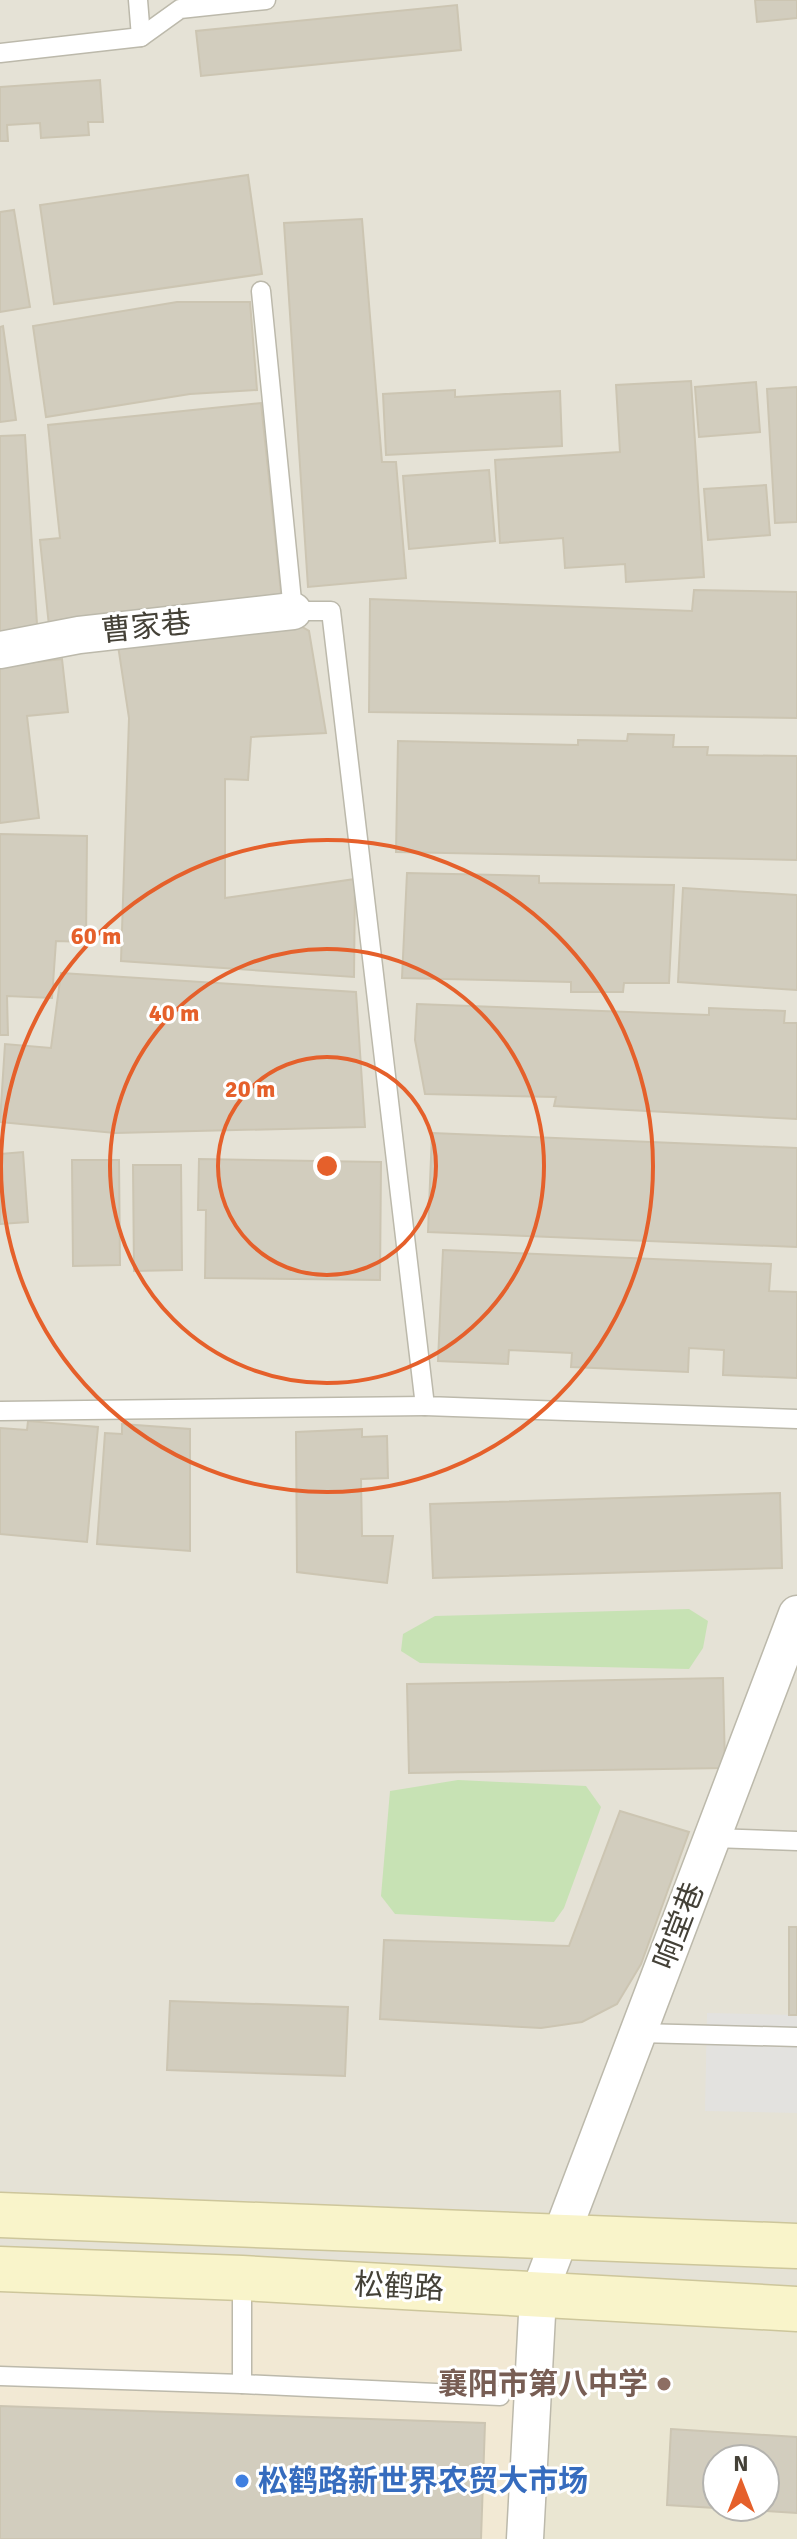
<svg xmlns="http://www.w3.org/2000/svg" width="797" height="2539" viewBox="0 0 797 2539" font-family="Signika,'Noto Sans SC',sans-serif">
  <rect width="100%" height="100%" fill="#f2f0e7"/>
  <path fill="#e5e2d6" fill-rule="evenodd" d="M 0,0 L 797,0 L 797,2539 L 0,2539 ZM 717,2459 L 765,2459 L 765,2507 L 717,2507 Z"/>
  <polygon fill="#f2e9d4" points="0,2278 555,2311 534,2539 0,2539"/>
  <path fill="#eae6d2" fill-rule="evenodd" d="M 538,2296 L 797,2309 L 797,2539 L 518,2539 ZM 717,2459 L 765,2459 L 765,2507 L 717,2507 Z"/>
  <g fill="#c7e2b4">
    <polygon points="689,1609 708,1621 703,1648 689,1669 420,1663 401,1651 403,1634 435,1616"/>
    <polygon points="458,1780 586,1786 601,1807 564,1908 554,1922 395,1914 381,1896 390,1791"/>
  </g>
  <polygon fill="#e3e2df" points="707,2013 797,2015 797,2113 705,2111"/>
  <g fill="#d2cdbe" stroke="#ccc5b2" stroke-width="2" fill-rule="evenodd">
    <polygon points="755,0 797,0 797,18 757,22"/>
    <polygon points="457,5 461,50 201,76 196,31"/>
    <polygon points="100,80 103,122 88,122 89,135 41,138 40,123 7,125 8,141 0,141 0,87"/>
    <polygon points="248,175 262,274 54,304 40,205"/>
    <polygon points="14,210 30,307 0,312 0,212"/>
    <polygon points="362,219 382,462 396,462 406,578 308,587 284,223"/>
    <polygon points="177,302 250,302 257,390 190,394 46,417 33,326"/>
    <polygon points="3,326 16,420 0,422 0,327"/>
    <polygon points="691,381 704,577 626,582 625,564 565,568 563,538 500,543 495,460 620,452 616,385"/>
    <polygon points="756,382 760,432 699,437 695,387"/>
    <polygon points="797,387 797,522 775,523 767,389"/>
    <polygon points="455,390 455,397 560,391 562,446 386,455 383,394"/>
    <polygon points="261,403 282,602 49,626 40,540 60,538 48,425"/>
    <polygon points="25,435 38,640 0,646 0,436"/>
    <polygon points="489,470 495,541 409,549 403,476"/>
    <polygon points="766,485 770,535 708,540 704,489"/>
    <polygon points="694,590 797,592 797,718 369,712 370,599 692,611"/>
    <polygon points="292,621 309,631 326,733 251,737 248,780 225,779 225,898 355,879 354,977 121,961 129,718 117,639"/>
    <polygon points="62,659 68,712 27,716 39,818 0,823 0,666"/>
    <polygon points="628,734 674,735 673,747 708,747 707,755 797,756 797,860 396,852 398,741 578,745 578,740 627,741"/>
    <polygon points="0,834 87,836 86,942 56,941 52,998 7,996 8,1035 0,1035"/>
    <polygon points="407,873 539,876 539,883 674,885 669,983 624,983 623,992 571,992 571,982 402,978"/>
    <polygon points="683,888 797,895 797,990 678,982"/>
    <polygon points="61,973 356,992 365,1127 115,1133 0,1122 5,1044 51,1048"/>
    <polygon points="417,1004 709,1015 709,1008 785,1011 784,1023 797,1023 797,1119 554,1106 556,1097 425,1094 415,1040"/>
    <polygon points="432,1133 797,1148 797,1247 428,1232"/>
    <polygon points="23,1152 28,1222 0,1224 0,1154"/>
    <polygon points="199,1159 381,1162 380,1280 205,1278 206,1210 198,1210"/>
    <polygon points="72,1160 119,1160 120,1265 73,1266"/>
    <polygon points="133,1165 181,1165 182,1270 134,1271"/>
    <polygon points="443,1250 771,1264 769,1291 797,1292 797,1378 723,1375 724,1350 689,1348 688,1372 571,1367 572,1353 509,1350 508,1364 438,1361"/>
    <polygon points="28,1421 98,1427 87,1542 0,1534 0,1428 27,1430"/>
    <polygon points="122,1424 190,1429 190,1551 97,1544 105,1433 122,1434"/>
    <polygon points="362,1429 362,1437 387,1436 388,1478 361,1479 362,1536 393,1536 387,1583 297,1572 296,1432"/>
    <polygon points="780,1493 782,1568 433,1578 430,1504"/>
    <polygon points="723,1678 725,1768 409,1773 407,1684"/>
    <polygon points="620,1811 689,1832 641,1964 617,2004 582,2022 541,2028 380,2019 384,1940 569,1946"/>
    <rect x="789" y="1927" width="8" height="88"/>
    <polygon points="170,2001 348,2007 345,2076 167,2070"/>
    <polygon points="0,2406 485,2423 481,2539 0,2539"/>
    <path d="M 671,2429 L 797,2437 L 797,2513 L 667,2505 ZM 717,2459 L 765,2459 L 765,2507 L 717,2507 Z"/>
  </g>
  <g fill="none" stroke-linecap="round" stroke-linejoin="round">
    <g stroke="#bcb9ab" stroke-width="21">
      <g id="service">
        <polyline points="141,37 180,9 266,0"/>
        <polyline points="0,53 141,37 138,0"/>
        <polyline points="261,291 293,611 331,611 425,1406 797,1419"/>
        <polyline points="0,1411 425,1406"/>
        <polyline points="713,1838 797,1841"/>
        <polyline points="639,2033 797,2037"/>
        <polyline points="0,2376 242,2384 242,2278"/>
        <polyline points="242,2384 500,2396"/>
      </g>
    </g>
    <g stroke="#bcb9ab" stroke-width="39">
      <g id="minor">
        <polyline points="0,650 79,635 293,611"/>
        <polyline points="525,2539 538,2296 797,1614"/>
      </g>
    </g>
    <g stroke="#cdc69b" stroke-width="47">
      <g id="secondary">
        <polyline points="0,2215 797,2246"/>
        <polyline points="0,2269 242,2278 797,2309"/>
      </g>
    </g>
    <use href="#service" stroke="#fff" stroke-width="18"/>
    <use href="#minor" stroke="#fff" stroke-width="36"/>
    <use href="#secondary" stroke="#f9f4ca" stroke-width="44"/>
  </g>
  <g fill="none" stroke="#e5602b" stroke-width="4">
    <circle cx="327" cy="1166" r="109"/>
    <circle cx="327" cy="1166" r="217"/>
    <circle cx="327" cy="1166" r="326"/>
  </g>
  <circle fill="#8d6e63" stroke="#fff" stroke-width="3" cx="664" cy="2384" r="8"/>
  <circle fill="#3f7fe0" stroke="#fff" stroke-width="3" cx="242" cy="2481" r="8"/>
  <g text-anchor="middle" dominant-baseline="central" stroke-width="6" stroke-linejoin="round" paint-order="stroke">
    <g font-size="30" fill="#444137" stroke="#fff">
      <text transform="translate(146 627) rotate(-6)">曹家巷</text>
      <text transform="translate(679 1926) rotate(-69)">响堂巷</text>
      <text transform="translate(399 2287) rotate(3)">松鹤路</text>
    </g>
    <g font-size="30" font-weight="bold" fill="#785e54" stroke="#fff" text-anchor="end">
      <text x="648" y="2384">襄阳市第八中学</text>
    </g>
    <g font-size="30" font-weight="bold" fill="#366cbe" stroke="#fff" text-anchor="start">
      <text x="258" y="2481">松鹤路新世界农贸大市场</text>
    </g>
  </g>
  <circle cx="327" cy="1166" r="12" fill="#e5602b" stroke="#fff" stroke-width="4"/>
  <g font-size="24" text-anchor="middle" font-weight="bold" fill="#e5602b" stroke="#fff" stroke-width="6" stroke-linejoin="round" paint-order="stroke">
    <text x="96" y="944">60 m</text>
    <text x="174" y="1021">40 m</text>
    <text x="250" y="1097">20 m</text>
  </g>
  <g transform="translate(741 2483)"><circle r="38" fill="#ffffff" stroke="#b4b3af" stroke-width="2"/>
  <path d="M0-6L14 30L0 20L-14 30Z" fill="#e5602b"/>
  <text y="-12" font-size="22" font-weight="bold" text-anchor="middle" fill="#444137">N</text>
  </g>
</svg>
